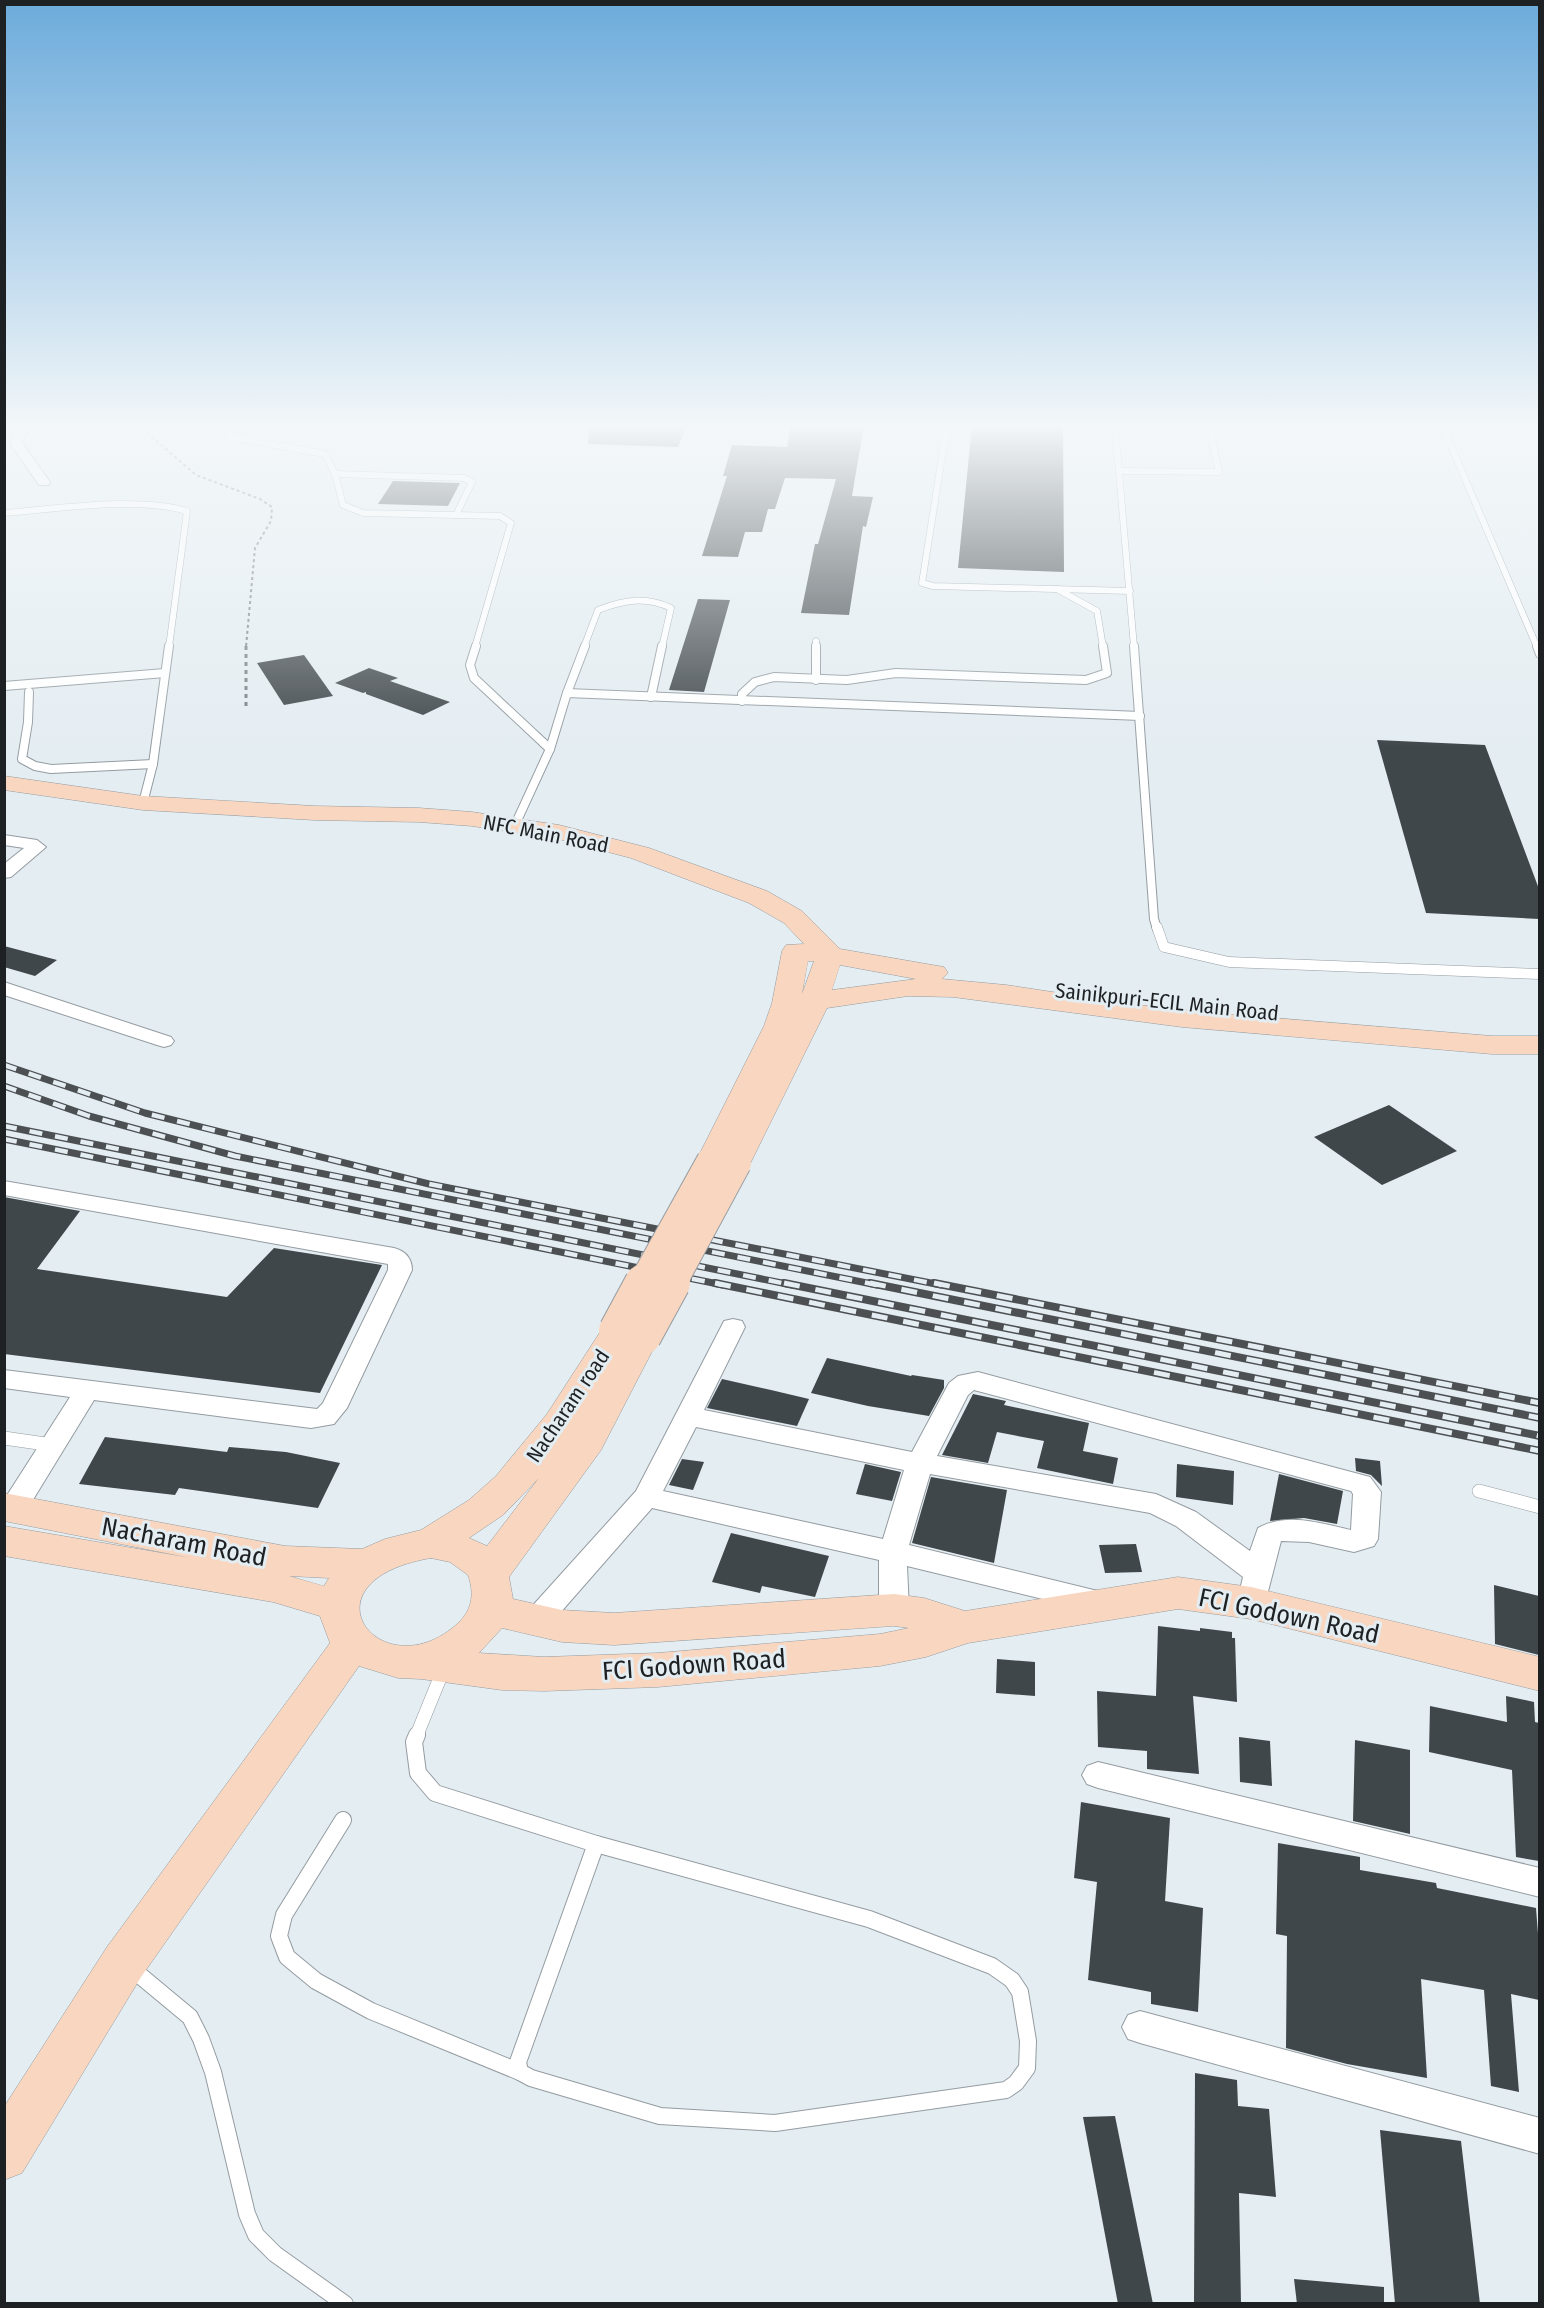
<svg xmlns="http://www.w3.org/2000/svg" width="1544" height="2308" viewBox="0 0 1544 2308" font-family="'Fira Sans Condensed',sans-serif">
  <rect width="100%" height="100%" fill="#e4edf2"/>
  <g fill="#40474b">
    <polygon points="589,425 687,425 678,447 588,444"/>
    <polygon points="791,425 864,425 852,496 873,497 866,527 863,526 849,615 801,613 815,544 818,544 836,479 785,478 775,509 768,509 762,532 745,532 738,557 702,556 727,476 723,476 732,445 787,447"/>
    <polygon points="972,425 1063,425 1064,572 958,568"/>
    <polygon points="393,481 460,483 448,506 378,504"/>
    <polygon points="698,599 730,600 704,692 669,690"/>
    <polygon points="304,655 333,696 284,705 257,663"/>
    <polygon points="369,668 398,678 390,681 450,702 423,715 366,694 366,692 363,693 335,683"/>
    <polygon points="1377,740 1485,745 1539,889 1539,919 1426,913"/>
    <polygon points="4,946 57,960 35,976 4,967"/>
    <polygon points="1389,1105 1457,1151 1382,1185 1314,1137"/>
    <polygon points="4,1197 80,1211 37,1269 227,1297 274,1248 382,1265 320,1393 4,1354"/>
    <polygon points="827,1358 911,1376 912,1375 944,1380 944,1388 929,1416 868,1406 811,1393"/>
    <polygon points="722,1379 771,1390 809,1399 797,1426 707,1408"/>
    <polygon points="973,1394 1006,1401 1004,1405 1089,1423 1083,1451 1118,1458 1113,1484 1037,1468 1044,1441 997,1432 988,1463 942,1455"/>
    <polygon points="105,1437 227,1452 229,1447 286,1452 340,1463 318,1508 179,1488 175,1495 79,1484"/>
    <polygon points="1355,1458 1380,1461 1382,1486 1371,1475 1356,1471"/>
    <polygon points="682,1459 704,1462 693,1490 669,1485"/>
    <polygon points="865,1464 901,1472 892,1501 856,1494"/>
    <polygon points="1177,1464 1234,1471 1233,1505 1176,1497"/>
    <polygon points="1279,1474 1343,1491 1337,1524 1304,1518 1270,1521"/>
    <polygon points="931,1477 1007,1490 994,1563 912,1543"/>
    <polygon points="731,1533 829,1556 815,1597 762,1586 760,1593 712,1582"/>
    <polygon points="1136,1544 1142,1572 1105,1573 1099,1545"/>
    <polygon points="1494,1585 1539,1596 1539,1655 1495,1644"/>
    <polygon points="1158,1626 1200,1631 1200,1628 1232,1632 1232,1638 1235,1638 1237,1702 1193,1696 1199,1774 1147,1769 1147,1751 1098,1747 1097,1691 1156,1696"/>
    <polygon points="997,1659 1035,1662 1035,1696 996,1693"/>
    <polygon points="1506,1696 1534,1702 1535,1722 1539,1723 1539,1861 1516,1857 1512,1770 1429,1752 1430,1706 1507,1722"/>
    <polygon points="1239,1737 1270,1741 1272,1786 1240,1782"/>
    <polygon points="1355,1740 1410,1750 1410,1834 1353,1821"/>
    <polygon points="1081,1802 1170,1818 1165,1901 1203,1908 1198,2012 1151,2004 1151,1992 1088,1980 1097,1882 1074,1878"/>
    <polygon points="1278,1843 1360,1857 1360,1870 1436,1883 1437,1888 1536,1908 1539,1946 1539,2000 1511,1994 1519,2092 1491,2086 1484,1990 1421,1979 1427,2078 1347,2064 1286,2048 1287,1936 1276,1934"/>
    <polygon points="1195,2073 1237,2080 1238,2106 1269,2109 1276,2197 1239,2193 1241,2304 1194,2304"/>
    <polygon points="1115,2116 1153,2304 1118,2304 1083,2117"/>
    <polygon points="1380,2130 1461,2141 1480,2304 1395,2304"/>
    <polygon points="1294,2279 1384,2287 1384,2304 1297,2304"/>
  </g>
  <g fill="none" stroke-linecap="round" stroke-linejoin="round">
    <g stroke="#949ca1" stroke-width="7">
      <g id="lane-far4">
        <polyline points="226,425 230,437 325,454 335,474 343,505 363,513 500,516 511,523 475,647"/>
        <polyline points="947,425 922,583 933,586 1130,591"/>
        <polyline points="1115,425 1134,647"/>
        <polyline points="1442,425 1537,647"/>
        <polyline points="781,428 782,425"/>
        <polyline points="1120,471 1219,472 1209,425"/>
        <polyline points="335,474 464,478 472,482 456,515"/>
        <path d="M 4,513 C 59,509 135,496 187,511 L 169,647"/>
        <polyline points="1057,589 1097,611 1103,647"/>
        <polyline points="816,641 816,647"/>
        <path d="M 584,647 L 598,610 C 624,600 645,596 671,608 L 662,647"/>
      </g>
    </g>
    <g stroke="#949ca1" stroke-width="10">
      <g id="lane-far3">
        <polyline points="476,646 470,665 474,678 550,749"/>
        <polyline points="816,646 816,680"/>
        <polyline points="1134,646 1154,919 1157,929"/>
        <polyline points="1537,646 1540,654"/>
        <polyline points="4,686 165,673"/>
        <polyline points="29,692 28,722 22,759 35,766 51,769 153,764"/>
        <polyline points="567,693 585,646"/>
        <polyline points="651,697 662,646"/>
        <polyline points="742,701 742,694 755,682 774,677 847,680 896,673 1086,680 1107,673 1103,646"/>
        <polyline points="143,803 153,764 169,646"/>
        <polyline points="515,825 550,749 567,693 1140,716"/>
      </g>
    </g>
    <g stroke="#949ca1" stroke-width="11">
      <polyline id="lane-far2" points="1157,927 1164,947 1229,962 1540,974"/>
    </g>
    <g stroke="#949ca1" stroke-width="14">
      <g id="lane-far1">
        <polyline points="4,1438 52,1445"/>
        <polyline points="1479,1491 1540,1507"/>
        <polyline points="416,1737 444,1668"/>
      </g>
    </g>
    <g stroke="#949ca1" stroke-width="18">
      <g id="lane">
        <polyline points="417,1735 414,1742 418,1773 435,1793 596,1844"/>
        <polyline points="343,1820 284,1915 279,1936 287,1957 316,1981 371,2011 520,2072"/>
        <polygon points="596,1844 869,1919 992,1966 1012,1980 1020,1992 1028,2041 1027,2068 1016,2083 1006,2090 775,2123 660,2116 531,2078 520,2072 518,2062"/>
        <polyline points="131,1968 190,2017 201,2039 213,2072 247,2214 256,2235 275,2254 345,2304"/>
      </g>
    </g>
    <g stroke="#949ca1" stroke-width="2">
      <g id="street">
        <polygon points="18,425 52,425 64,429 58,433 28,429 22,443 50,482 49,485 39,485 10,443"/>
        <polygon points="4,835 37,840 46,847 11,877 4,878 4,864 24,848 4,845"/>
        <polygon points="4,982 171,1037 174,1041 171,1045 164,1047 157,1045 4,995"/>
        <path d="M 4,1181 L 394,1248 C 405,1251 412,1258 412,1270 L 347,1408 L 334,1424 L 311,1428 L 94,1400 L 23,1516 L 13,1519 L 4,1517 L 4,1500 L 70,1397 L 4,1388 L 4,1370 L 317,1409 L 323,1403 L 388,1270 L 388,1264 L 4,1195 Z"/>
        <path d="M 733,1319 L 742,1321 L 745,1327 L 704,1410 L 912,1452 L 949,1383 L 958,1376 L 978,1372 L 1370,1477 L 1381,1492 L 1378,1539 L 1374,1546 L 1354,1552 L 1309,1542 L 1281,1541 L 1265,1603 L 1261,1611 L 1251,1614 L 1241,1611 L 1237,1603 L 1243,1577 L 1176,1526 L 1150,1513 L 930,1474 L 909,1545 L 1110,1594 L 1114,1602 L 1110,1610 L 1100,1613 L 907,1566 L 909,1610 L 904,1618 L 894,1621 L 884,1618 L 879,1610 L 879,1560 L 652,1508 L 546,1629 L 536,1632 L 526,1629 L 521,1621 L 526,1613 L 636,1491 L 721,1327 L 724,1321 ZM 974,1390 L 1351,1491 L 1353,1494 L 1351,1530 C 1320,1523 1287,1512 1258,1528 L 1250,1551 L 1196,1512 L 1156,1494 L 937,1456 L 968,1395 ZM 696,1427 L 904,1470 L 883,1539 L 663,1491 Z"/>
        <polygon points="1098,1762 1540,1868 1540,1897 1098,1788 1087,1784 1082,1775 1087,1766"/>
        <polygon points="1140,2011 1540,2118 1540,2154 1140,2043 1128,2039 1122,2027 1128,2015"/>
      </g>
    </g>
    <g stroke="#949ca1" stroke-width="1">
      <g id="secondary">
        <path d="M 4,776 L 143,796 L 314,806 L 419,808 L 472,812 L 559,825 L 649,848 L 767,891 L 802,911 L 840,949 L 944,967 L 948,973 L 942,979 L 1006,985 L 1138,1005 L 1226,1014 L 1492,1036 L 1540,1036 L 1540,1054 L 1492,1054 L 1182,1027 L 953,997 L 908,996 L 827,1008 L 747,1170 L 736,1173 L 725,1170 L 722,1166 L 713,1169 L 702,1166 L 697,1159 L 764,1026 L 772,1003 L 782,951 L 786,945 L 804,944 L 784,923 L 749,903 L 631,858 L 558,839 L 472,826 L 419,822 L 314,820 L 143,810 L 4,790 ZM 808,961 L 814,961 L 802,994 ZM 840,965 L 916,979 L 832,990 Z"/>
        <path d="M 618,1319 L 630,1323 L 633,1327 L 642,1324 L 654,1328 L 660,1336 L 601,1450 L 509,1577 L 513,1599 L 562,1610 L 614,1613 L 894,1594 L 924,1598 L 965,1611 L 1178,1577 L 1251,1587 L 1540,1657 L 1540,1691 L 1251,1619 L 1178,1609 L 968,1643 L 926,1657 L 880,1666 L 658,1687 L 544,1691 L 502,1690 L 421,1679 L 398,1678 L 359,1666 L 141,1977 L 22,2173 L 4,2180 L 4,2107 L 107,1947 L 330,1643 L 320,1616 L 273,1602 L 4,1556 L 4,1526 L 191,1558 L 4,1521 L 4,1493 L 285,1546 L 362,1549 L 385,1539 L 421,1530 L 469,1500 L 496,1476 L 547,1414 L 606,1323 ZM 539,1478 L 487,1546 L 469,1538 L 503,1515 ZM 431,1558 L 450,1562 L 468,1575 C 475,1595 472,1611 456,1625 C 380,1691 296,1581 431,1558 ZM 289,1576 L 329,1578 L 324,1586 ZM 894,1626 L 909,1628 L 880,1634 L 658,1653 L 544,1657 L 479,1653 L 502,1628 L 562,1642 L 614,1645 Z"/>
      </g>
    </g>
    <polyline stroke="#797f82" stroke-width="2" stroke-dasharray="3 3" stroke-linecap="butt" points="138,425 196,475 260,499 272,507 271,521 255,548 246,647"/>
    <polyline stroke="#797f82" stroke-width="3" stroke-dasharray="4 4" stroke-linecap="butt" points="246,646 246,708"/>
    <use href="#lane-far4" stroke="#fff" stroke-width="6"/>
    <use href="#lane-far3" stroke="#fff" stroke-width="8"/>
    <use href="#lane-far2" stroke="#fff" stroke-width="10"/>
    <use href="#lane-far1" stroke="#fff" stroke-width="13"/>
    <use href="#lane" stroke="#fff" stroke-width="16"/>
    <use href="#street" fill="#fff" fill-rule="evenodd"/>
    <use href="#secondary" fill="#f9d6bf" fill-rule="evenodd"/>
    <g stroke="#4c5053" stroke-width="7">
      <g id="rail-far1">
        <polyline points="4,1065 145,1113 429,1184 941,1285"/>
        <polyline points="4,1086 89,1116 235,1156 877,1285"/>
        <polyline points="4,1126 792,1285"/>
        <polyline points="4,1139 723,1285"/>
      </g>
    </g>
    <g stroke="#4c5053" stroke-width="8">
      <g id="rail">
        <polyline points="715,1283 1540,1451"/>
        <polyline points="784,1283 1540,1436"/>
        <polyline points="870,1283 1540,1418"/>
        <polyline points="934,1283 1540,1403"/>
      </g>
    </g>
    <use href="#rail-far1" stroke="#e4edf2" stroke-width="4.5" stroke-dasharray="13" stroke-linecap="butt"/>
    <use href="#rail" stroke="#e4edf2" stroke-width="5" stroke-dasharray="16" stroke-linecap="butt"/>
    <g stroke="#949ca1" stroke-width="32" stroke-linecap="butt">
      <g id="secondary-bridge-far1">
        <polyline points="643,1285 712,1161"/>
        <polyline points="670,1285 736,1163"/>
      </g>
    </g>
    <g stroke="#949ca1" stroke-width="40" stroke-linecap="butt">
      <g id="secondary-bridge">
        <polyline points="618,1331 644,1283"/>
        <polyline points="642,1336 671,1283"/>
      </g>
    </g>
    <use href="#secondary-bridge-far1" stroke="#f9d6bf" stroke-width="30"/>
    <use href="#secondary-bridge" stroke="#f9d6bf" stroke-width="38"/>
  </g>
  <linearGradient id="sky" x2="0" y2="1"><stop stop-color="#6cabdb"/><stop offset="0.57" stop-color="#f3f7f9"/><stop offset="1" stop-color="#f3f7f9" stop-opacity="0"/></linearGradient>
  <rect width="1544" height="748" fill="url(#sky)"/>
  <g text-anchor="middle" dominant-baseline="central" stroke-width="6" stroke-linejoin="round" paint-order="stroke">
    <g font-size="21" fill="#1e2123" stroke="#e4edf2">
      <text transform="translate(546 834) rotate(11)">NFC Main Road</text>
      <text transform="translate(1167 1002) rotate(6)">Sainikpuri-ECIL Main Road</text>
      <text transform="translate(568 1406) rotate(-56)">Nacharam road</text>
    </g>
    <g font-size="26" fill="#1e2123" stroke="#e4edf2">
      <text transform="translate(184 1542) rotate(11)">Nacharam Road</text>
      <text transform="translate(1289 1616) rotate(12)">FCI Godown Road</text>
      <text transform="translate(694 1665) rotate(-4)">FCI Godown Road</text>
    </g>
  </g>
  <rect width="1544" height="2308" fill="none" stroke="#1e2123" stroke-width="12"/>
</svg>
